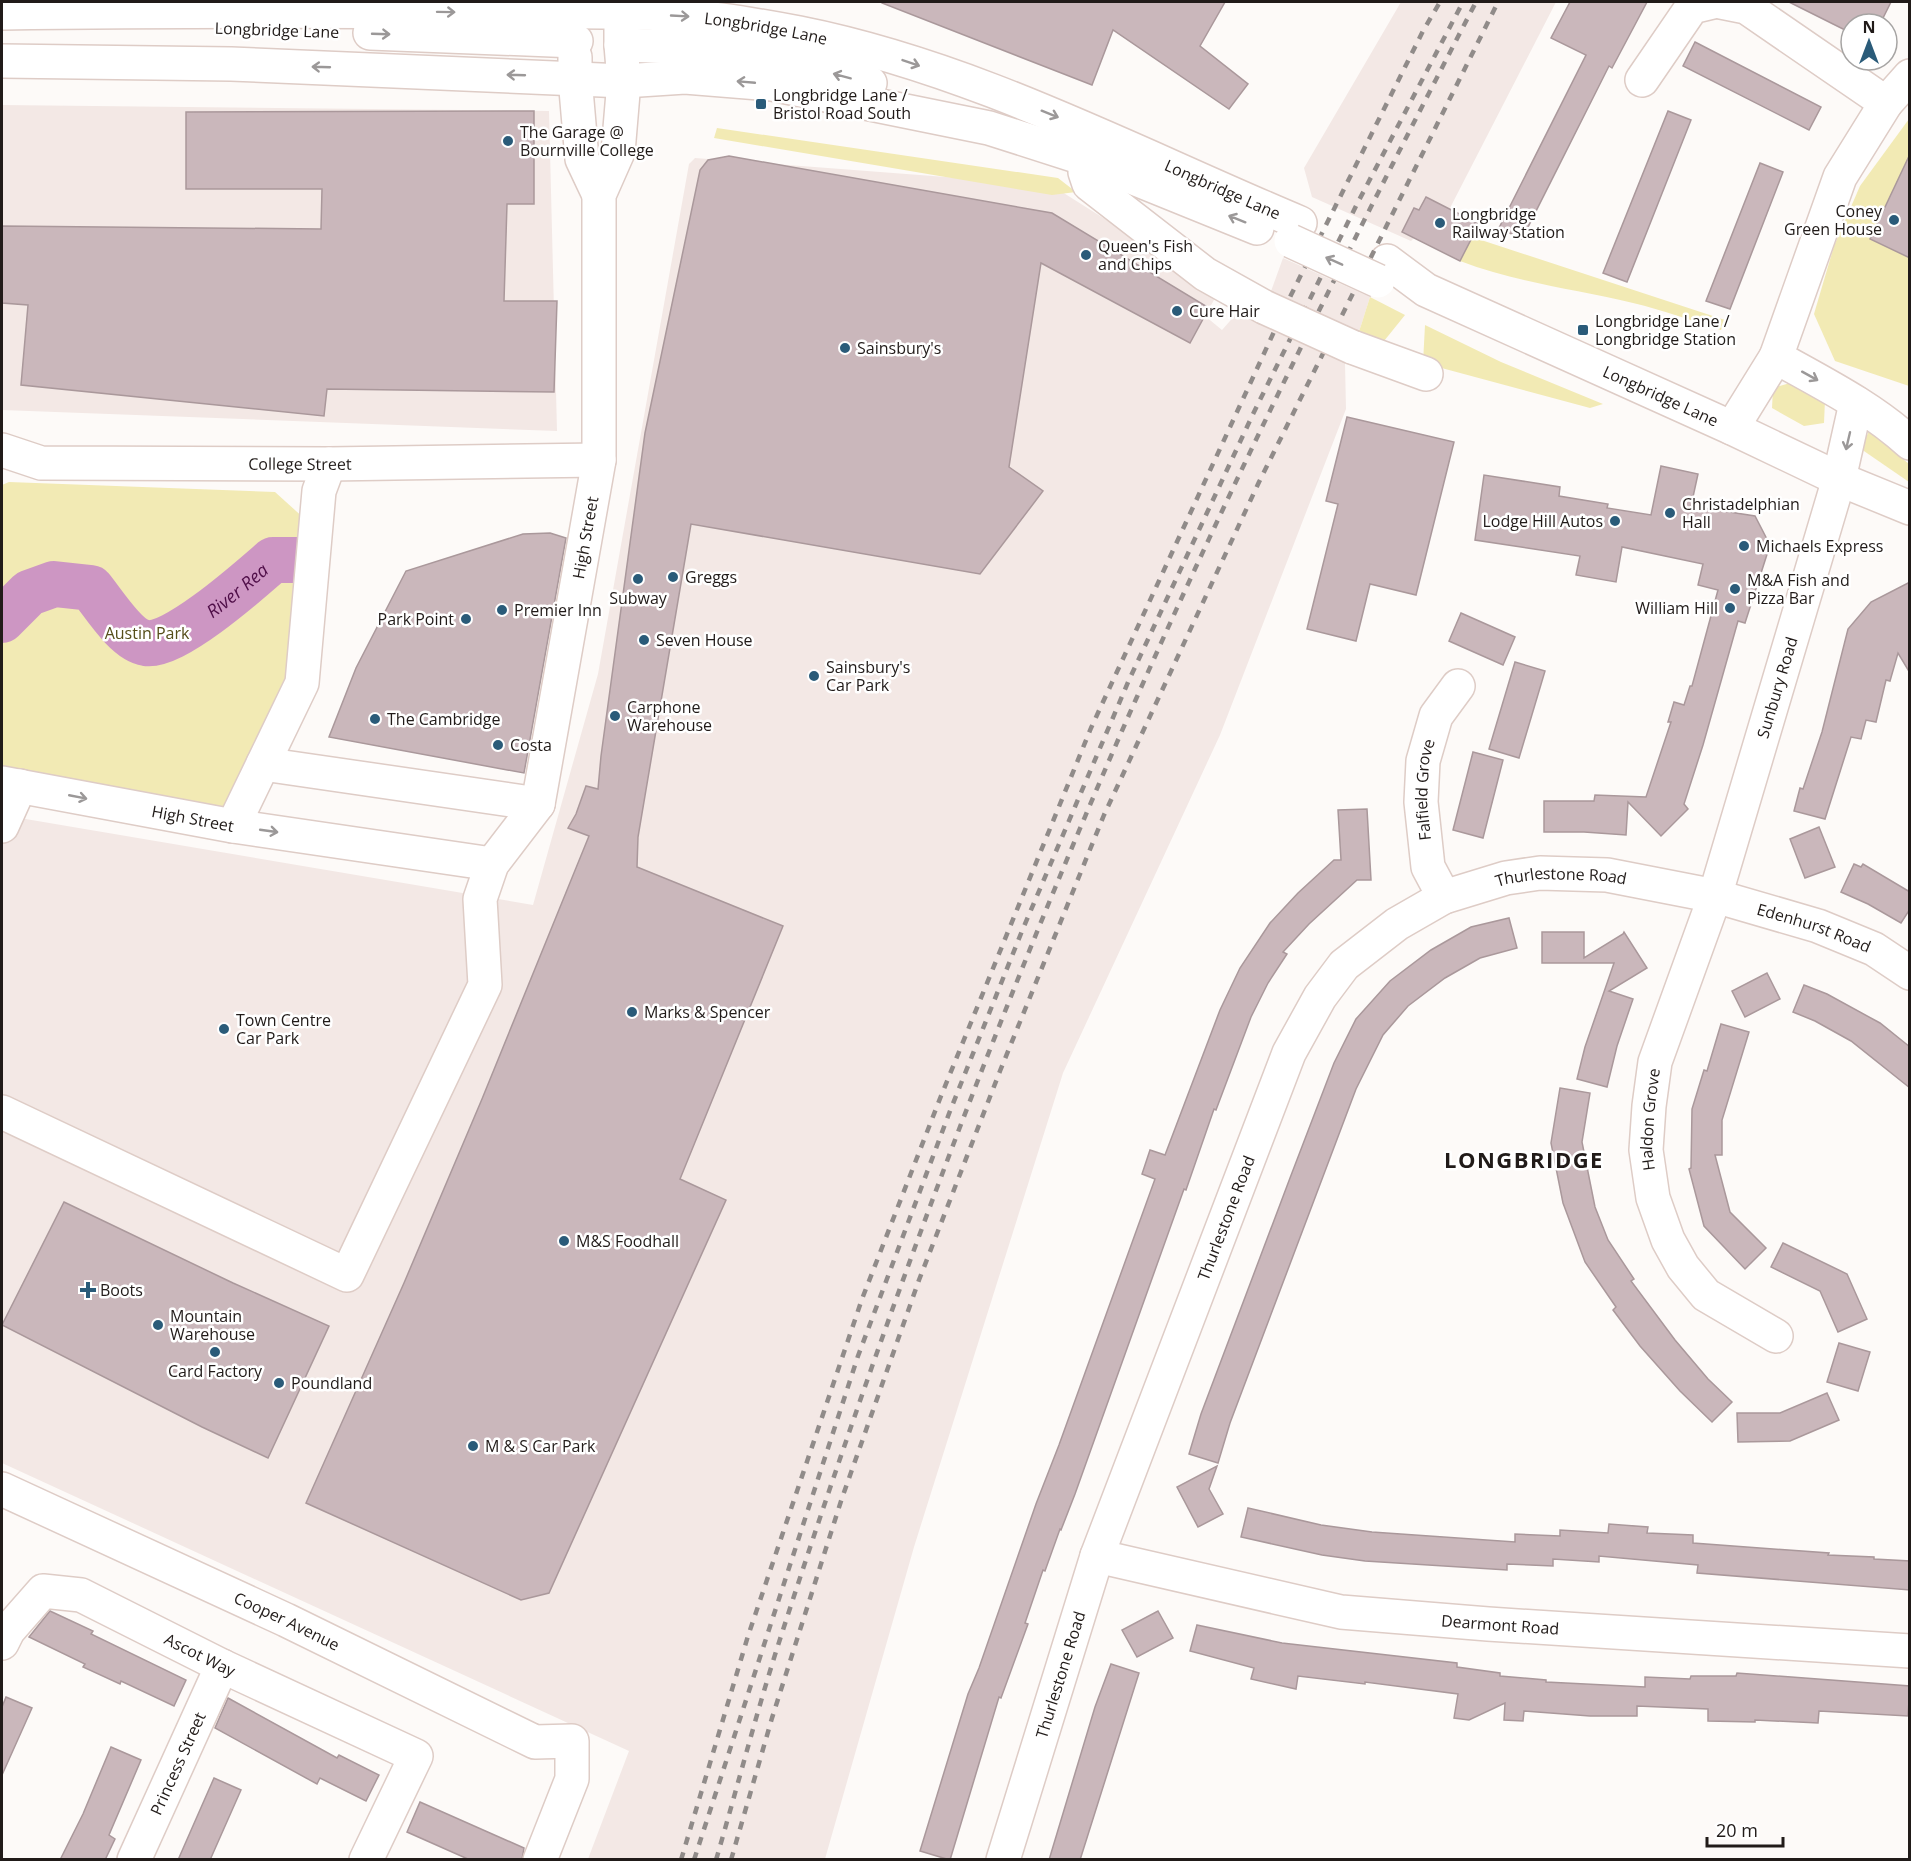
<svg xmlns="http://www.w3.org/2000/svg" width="1911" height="1861" viewBox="0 0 1911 1861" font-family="'Open Sans',sans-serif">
  <rect width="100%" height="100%" fill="#fdfaf8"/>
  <g fill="#f3e8e5">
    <polygon points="1401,2 1556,2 1450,208 1479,224 1460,261 1414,238 1411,241 1312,197 1304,168"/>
    <polygon points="2,105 549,111 557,431 2,410"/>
    <polygon points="695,158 1051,185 1219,291 1205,316 1222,330 1237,313 1257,322 1270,294 1283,258 1370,297 1358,335 1345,363 1346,409 1220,735 1063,1073 914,1547 825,1859 588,1859 629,1751 2,1463 2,815 533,905 598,674 689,164"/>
  </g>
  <g fill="#f2eab4">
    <polygon points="1909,119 1909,386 1835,361 1814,314 1834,246 1860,186"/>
    <polygon points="717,128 1058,178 1076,192 1052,195 714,138"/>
    <path d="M 1472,237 L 1725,320 L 1721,330 C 1692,321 1663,310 1633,303 C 1574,289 1518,283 1460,261 Z"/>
    <polygon points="1370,297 1405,315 1380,346 1358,335"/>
    <polygon points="1425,325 1501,362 1603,404 1590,408 1423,363"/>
    <polygon points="1790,383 1825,400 1824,423 1804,426 1772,408 1773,388"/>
    <polygon points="1869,431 1909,464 1909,482 1861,449"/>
    <polygon points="9,482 275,492 306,520 287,701 221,817 2,766 2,485"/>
  </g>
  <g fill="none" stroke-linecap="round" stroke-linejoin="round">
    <path stroke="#cd96c3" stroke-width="46" id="s1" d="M 2,620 L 29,593 L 54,584 L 91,588 C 104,604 126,640 146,643 C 174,648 251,579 273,560 L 298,560"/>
  </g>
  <g fill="#cab7bb" stroke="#aa989b" stroke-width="1.5">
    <polygon points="882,2 1225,2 1200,46 1248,84 1229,109 1113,30 1092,85 882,3"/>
    <polygon points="1570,2 1647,2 1612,68 1609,66 1522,239 1499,228 1586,55 1551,38"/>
    <polygon points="1789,2 1891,2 1880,24 1851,24 1851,33"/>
    <polygon points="1695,42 1821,107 1809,130 1683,66"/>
    <polygon points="534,111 534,204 507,204 504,301 557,301 554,392 327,389 324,416 21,385 28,305 2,303 2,226 321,229 322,189 186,189 186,112"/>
    <polygon points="1668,111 1691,120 1627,282 1603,273"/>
    <polygon points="1910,154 1910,258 1870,239"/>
    <polygon points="729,156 1052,213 1209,308 1190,343 1041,263 1009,467 1043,491 980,574 691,524 638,837 637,867 783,926 680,1179 726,1200 549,1593 521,1600 306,1503 404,1283 482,1099 589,836 568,828 576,814 586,786 598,789 601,756 645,433 700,170 708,160"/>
    <polygon points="1760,163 1783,172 1730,309 1706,301"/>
    <polygon points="1426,197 1479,224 1460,261 1402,232 1414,208 1419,210"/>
    <polygon points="1347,417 1454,442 1416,595 1370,584 1356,641 1307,629 1338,504 1326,501"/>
    <polygon points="1661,466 1698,474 1691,506 1755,516 1770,545 1745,623 1738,621 1703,745 1684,804 1688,809 1661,836 1628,802 1626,835 1584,832 1544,832 1544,801 1594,801 1595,795 1646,797 1671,722 1668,722 1674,702 1684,705 1690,686 1692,686 1718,590 1698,585 1703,564 1622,547 1616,582 1576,575 1580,556 1475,540 1484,475 1560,487 1559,496 1608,504 1607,508 1651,515"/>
    <polygon points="550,533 566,538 524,773 329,737 356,668 406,571 523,534"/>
    <polygon points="1910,582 1910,673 1898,653 1890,681 1886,680 1876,722 1866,720 1861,739 1851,737 1825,819 1794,811 1800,788 1803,789 1822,732 1848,629 1871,602"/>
    <polygon points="1461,613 1515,637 1503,665 1449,641"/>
    <polygon points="1515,662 1545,671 1519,758 1489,749"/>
    <polygon points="1473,752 1503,760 1483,838 1453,830"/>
    <polygon points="1367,809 1371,880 1357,880 1309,924 1283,952 1287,954 1268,983 1251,1017 1216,1110 1214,1109 1186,1190 1184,1189 1174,1217 1075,1494 1061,1530 1060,1529 1045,1571 1043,1570 1025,1623 1028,1624 1001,1698 999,1697 950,1860 920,1851 968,1694 979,1668 1036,1504 1059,1445 1155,1179 1142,1174 1150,1150 1165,1155 1220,1010 1240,968 1270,923 1298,893 1334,860 1341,860 1338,810"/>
    <polygon points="1819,827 1835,867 1805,878 1790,839"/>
    <polygon points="1854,864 1861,867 1863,864 1910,892 1910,909 1901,923 1868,904 1841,892"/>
    <polygon points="1509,918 1517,948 1480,958 1445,978 1408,1006 1383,1035 1356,1089 1230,1423 1218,1463 1189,1454 1201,1414 1290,1178 1334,1063 1356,1019 1390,981 1431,950 1471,927"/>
    <polygon points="1542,932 1584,932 1584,958 1623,934 1624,932 1647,968 1609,991 1633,999 1617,1046 1607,1087 1577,1079 1585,1047 1614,963 1542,963"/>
    <polygon points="1767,973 1780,999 1745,1017 1732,991"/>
    <polygon points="1804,985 1827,994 1880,1023 1910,1047 1910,1088 1851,1041 1815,1021 1793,1012"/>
    <polygon points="1721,1024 1749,1032 1722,1120 1722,1155 1715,1155 1730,1212 1766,1248 1745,1269 1704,1226 1689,1169 1691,1168 1692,1109 1704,1070 1707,1071"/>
    <polygon points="1560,1088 1590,1093 1582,1142 1595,1207 1608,1240 1634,1279 1631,1281 1675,1340 1708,1379 1732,1402 1712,1422 1680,1391 1640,1346 1613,1310 1616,1307 1585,1262 1563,1203 1551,1143"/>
    <polygon points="64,1202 233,1283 329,1326 268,1458 202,1427 2,1325"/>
    <polygon points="1783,1243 1847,1274 1867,1319 1838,1332 1820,1291 1771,1267"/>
    <polygon points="1839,1343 1870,1352 1858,1391 1827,1382"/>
    <polygon points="1827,1393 1839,1420 1790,1441 1738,1442 1737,1413 1780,1413"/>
    <polygon points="1217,1466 1209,1489 1223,1514 1198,1527 1177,1487"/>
    <polygon points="1248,1508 1321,1525 1372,1532 1515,1542 1515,1534 1560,1536 1560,1530 1608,1533 1609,1524 1648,1527 1647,1533 1693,1535 1693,1543 1829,1553 1828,1555 1874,1557 1874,1559 1910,1561 1910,1590 1697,1573 1698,1565 1599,1556 1599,1562 1553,1559 1553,1566 1507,1564 1507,1570 1365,1561 1322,1555 1241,1537"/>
    <polygon points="50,1611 93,1631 91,1634 186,1680 174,1706 121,1681 120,1684 83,1667 85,1664 29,1637"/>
    <polygon points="1158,1611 1173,1638 1137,1657 1122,1630"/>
    <polygon points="1197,1625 1282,1643 1457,1663 1457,1667 1500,1673 1500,1676 1546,1680 1546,1682 1645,1687 1645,1677 1690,1679 1691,1676 1736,1676 1737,1673 1910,1686 1908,1716 1819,1711 1818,1723 1755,1720 1755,1722 1708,1721 1708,1709 1637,1706 1637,1716 1590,1716 1524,1711 1523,1721 1504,1720 1505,1703 1469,1720 1454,1718 1458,1694 1365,1682 1365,1684 1298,1676 1296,1689 1251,1679 1254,1668 1190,1651"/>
    <polygon points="1111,1664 1139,1673 1080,1860 1049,1860 1095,1707"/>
    <polygon points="6,1697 32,1708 2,1775 2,1707"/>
    <polygon points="228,1698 337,1758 339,1755 379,1775 366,1801 320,1778 317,1784 215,1728"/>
    <polygon points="111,1747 141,1760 109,1835 115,1839 105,1860 60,1860 83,1814"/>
    <polygon points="214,1778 241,1790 210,1860 178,1860"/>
    <polygon points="420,1802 524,1848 522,1860 470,1860 407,1832"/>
  </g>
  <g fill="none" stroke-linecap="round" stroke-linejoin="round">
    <g stroke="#deccc6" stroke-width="36">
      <g id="minor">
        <polyline points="1721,2 1746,7 1886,103"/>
        <path id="s2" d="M 2,13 C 156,11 310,11 465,12 C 538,13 613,9 686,16 C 723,19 762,26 799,33 C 975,68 1135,154 1300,223"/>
        <polyline points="370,33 576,41"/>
        <polyline points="621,45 714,48 783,60 870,83"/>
        <polyline points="575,57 575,78 582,159 599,195"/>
        <polyline points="2,61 231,64 624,81 685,77 772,84 989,128 1089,160 1257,228"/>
        <polyline points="1642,80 1692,7 1713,2"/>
        <polyline points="1089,160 1085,172 1089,184 1205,274 1264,307"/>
        <path id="s3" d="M 1387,261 L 1426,290 L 1732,428 L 1839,479 L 1910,508"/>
        <polyline points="1352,347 1426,374"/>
        <polyline points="1776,357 1840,177 1886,103 1910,76"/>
        <path d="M 1732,428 L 1776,357 C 1822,383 1871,407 1910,443"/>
        <path id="s4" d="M 2,450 L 41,463 L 329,464 L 599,460"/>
        <polyline points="263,764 538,804"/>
        <path id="s5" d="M 2,783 L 233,826 L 492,864"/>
        <polyline points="2,826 20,786"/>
        <polyline points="233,826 302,683 319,491 329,464"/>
        <path id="s6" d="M 1444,897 L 1428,867 L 1421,802 L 1423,761 L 1436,716 L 1458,686"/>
        <path id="s7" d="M 2,1112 L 347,1275 L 485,985 L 480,899 L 492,864 L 538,804 L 599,460 L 599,195 L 618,152 L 624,81 L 621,45 L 621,2"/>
        <path id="s8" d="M 1776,1336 L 1706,1295 L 1683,1267 L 1668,1240 L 1653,1198 L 1646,1150 L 1649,1106 L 1655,1062 L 1715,896 L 1839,479 L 1856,403"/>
        <path id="s9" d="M 2,1489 L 286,1620 L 535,1742 L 572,1741 L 572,1779 L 540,1860"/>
        <path id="s10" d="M 1097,1556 L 1341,1612 L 1488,1624 L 1910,1651"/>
        <path id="s11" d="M 2,1643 L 8,1631 L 43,1591 L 81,1595 L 222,1666 L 416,1756 L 366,1860"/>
        <path id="s12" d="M 134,1860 L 222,1666"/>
        <path id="s13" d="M 1003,1860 L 1097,1556 L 1289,1053 L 1320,997 L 1344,965 L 1397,924 L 1444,897 L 1506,878 L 1540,873 L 1607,875 L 1715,896 L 1818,926 L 1874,949 L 1910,973"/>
      </g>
    </g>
    <use href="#minor" stroke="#fff" stroke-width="33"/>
    <g stroke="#908b89" stroke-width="4.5" stroke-dasharray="8 8" stroke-linecap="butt">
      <polyline points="681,1860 748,1636 862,1299 941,1096 1091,728 1291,295 1423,31 1440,2"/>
      <polyline points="694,1860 858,1356 950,1111 1022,931 1129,680 1253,414 1357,204 1463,2"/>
      <path d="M 716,1860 C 738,1785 757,1710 781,1636 C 871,1358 972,1082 1087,812 C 1204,536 1338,268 1476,2"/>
      <polyline points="731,1860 772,1718 842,1498 919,1280 1000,1071 1104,815 1259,482 1498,2"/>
    </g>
    <g stroke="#deccc6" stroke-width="36" stroke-linecap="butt">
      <g id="minor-bridge">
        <polyline points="1291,241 1378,281"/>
        <polyline points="1264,307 1352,347"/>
      </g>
    </g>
    <use href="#minor-bridge" stroke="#fff" stroke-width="33"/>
  </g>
  <defs><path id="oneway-shaft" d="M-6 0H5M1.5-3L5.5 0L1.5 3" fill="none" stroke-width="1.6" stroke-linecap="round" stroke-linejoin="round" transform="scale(1.5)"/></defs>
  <g stroke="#9b9898">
    <use href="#oneway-shaft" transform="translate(446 12) rotate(1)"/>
    <use href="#oneway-shaft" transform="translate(680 16) rotate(3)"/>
    <use href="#oneway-shaft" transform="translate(381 34) rotate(2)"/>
    <use href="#oneway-shaft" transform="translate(911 63) rotate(19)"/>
    <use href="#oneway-shaft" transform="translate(321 67) rotate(-178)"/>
    <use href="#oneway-shaft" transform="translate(516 75) rotate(-178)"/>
    <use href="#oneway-shaft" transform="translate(842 76) rotate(-165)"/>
    <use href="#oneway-shaft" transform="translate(746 82) rotate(-175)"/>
    <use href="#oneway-shaft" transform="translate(1050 114) rotate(22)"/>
    <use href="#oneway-shaft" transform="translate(1237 219) rotate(-158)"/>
    <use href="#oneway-shaft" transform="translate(1334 261) rotate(-156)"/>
    <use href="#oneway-shaft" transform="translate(1810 376) rotate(29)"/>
    <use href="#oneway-shaft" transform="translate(1848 441) rotate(103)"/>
    <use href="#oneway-shaft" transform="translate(78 797) rotate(11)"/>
    <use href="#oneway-shaft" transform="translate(269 831) rotate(8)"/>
  </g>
  <g fill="#2a5b79" stroke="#fff" stroke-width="2">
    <rect x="755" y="98" width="12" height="12" rx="3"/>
    <circle cx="508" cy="141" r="6"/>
    <circle cx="1894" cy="220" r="6"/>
    <circle cx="1440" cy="223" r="6"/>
    <circle cx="1086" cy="255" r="6"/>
    <circle cx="1177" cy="311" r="6"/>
    <rect x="1577" y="324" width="12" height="12" rx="3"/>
    <circle cx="845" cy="348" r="6"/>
    <circle cx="1670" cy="513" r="6"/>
    <circle cx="1615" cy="521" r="6"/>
    <circle cx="1744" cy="546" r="6"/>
    <circle cx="673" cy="577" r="6"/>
    <circle cx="638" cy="579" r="6"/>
    <circle cx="1735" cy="589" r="6"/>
    <circle cx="1730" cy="608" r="6"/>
    <circle cx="502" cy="610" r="6"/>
    <circle cx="466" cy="619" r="6"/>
    <circle cx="644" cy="640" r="6"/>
    <circle cx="814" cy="676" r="6"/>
    <circle cx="615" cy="716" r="6"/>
    <circle cx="375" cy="719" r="6"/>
    <circle cx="498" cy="745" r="6"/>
    <circle cx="632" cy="1012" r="6"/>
    <circle cx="224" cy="1029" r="6"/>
    <circle cx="564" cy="1241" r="6"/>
    <path d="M85 1281h6v6h6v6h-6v6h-6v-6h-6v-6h6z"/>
    <circle cx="158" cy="1325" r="6"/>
    <circle cx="215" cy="1352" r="6"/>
    <circle cx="279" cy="1383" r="6"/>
    <circle cx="473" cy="1446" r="6"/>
  </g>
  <g text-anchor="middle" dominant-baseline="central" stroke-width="5" stroke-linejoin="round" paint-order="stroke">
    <g font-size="16" fill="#211b19" stroke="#fff">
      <text stroke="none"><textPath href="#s2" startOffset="765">Longbridge Lane</textPath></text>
      <text transform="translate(277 30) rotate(2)">Longbridge Lane</text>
      <text stroke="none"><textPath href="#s2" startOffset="1251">Longbridge Lane</textPath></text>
      <text stroke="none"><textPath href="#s3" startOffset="306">Longbridge Lane</textPath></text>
      <text stroke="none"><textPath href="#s4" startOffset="300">College Street</textPath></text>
      <text stroke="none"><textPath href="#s7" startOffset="1172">High Street</textPath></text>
      <text stroke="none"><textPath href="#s8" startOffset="724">Sunbury Road</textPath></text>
      <text stroke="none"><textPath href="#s6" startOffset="112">Falfield Grove</textPath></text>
      <text stroke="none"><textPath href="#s5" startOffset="194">High Street</textPath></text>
      <text stroke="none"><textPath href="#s13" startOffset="1202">Thurlestone Road</textPath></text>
      <text stroke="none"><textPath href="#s13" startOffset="1462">Edenhurst Road</textPath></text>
      <text stroke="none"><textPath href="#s8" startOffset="272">Haldon Grove</textPath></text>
      <text stroke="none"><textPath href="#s13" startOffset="680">Thurlestone Road</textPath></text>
      <text stroke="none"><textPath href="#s9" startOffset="314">Cooper Avenue</textPath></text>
      <text stroke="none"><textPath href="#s10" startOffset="410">Dearmont Road</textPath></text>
      <text stroke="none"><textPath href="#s11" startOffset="238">Ascot Way</textPath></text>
      <text stroke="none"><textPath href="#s13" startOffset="194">Thurlestone Road</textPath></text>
      <text stroke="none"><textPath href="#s12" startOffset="106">Princess Street</textPath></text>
    </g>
    <g font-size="16" fill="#211b19" stroke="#fff" text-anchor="start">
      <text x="773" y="95">Longbridge Lane /<tspan x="773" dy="18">Bristol Road South</tspan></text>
      <text x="520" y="132">The Garage @<tspan x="520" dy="18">Bournville College</tspan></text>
      <text x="1882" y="211" text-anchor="end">Coney<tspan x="1882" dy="18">Green House</tspan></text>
      <text x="1452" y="214">Longbridge<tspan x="1452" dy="18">Railway Station</tspan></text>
      <text x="1098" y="246">Queen's Fish<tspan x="1098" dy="18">and Chips</tspan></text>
      <text x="1189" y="311">Cure Hair</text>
      <text x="1595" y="321">Longbridge Lane /<tspan x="1595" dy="18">Longbridge Station</tspan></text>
      <text x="857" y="348">Sainsbury's</text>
      <text x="1682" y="504">Christadelphian<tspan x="1682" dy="18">Hall</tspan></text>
      <text x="1603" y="521" text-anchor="end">Lodge Hill Autos</text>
      <text x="1756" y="546">Michaels Express</text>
      <text x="685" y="577">Greggs</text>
      <text x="1747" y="580">M&amp;A Fish and<tspan x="1747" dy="18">Pizza Bar</tspan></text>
      <text x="638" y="598" text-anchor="middle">Subway</text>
      <text x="1718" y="608" text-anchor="end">William Hill</text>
      <text x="514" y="610">Premier Inn</text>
      <text x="454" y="619" text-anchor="end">Park Point</text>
      <text x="656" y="640">Seven House</text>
      <text x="826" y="667">Sainsbury's<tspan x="826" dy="18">Car Park</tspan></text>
      <text x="627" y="707">Carphone<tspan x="627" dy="18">Warehouse</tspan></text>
      <text x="387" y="719">The Cambridge</text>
      <text x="510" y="745">Costa</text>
      <text x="644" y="1012">Marks &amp; Spencer</text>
      <text x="236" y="1020">Town Centre<tspan x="236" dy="18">Car Park</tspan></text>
      <text x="576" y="1241">M&amp;S Foodhall</text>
      <text x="100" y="1290">Boots</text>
      <text x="170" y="1316">Mountain<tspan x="170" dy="18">Warehouse</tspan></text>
      <text x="215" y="1371" text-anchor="middle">Card Factory</text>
      <text x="291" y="1383">Poundland</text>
      <text x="485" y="1446">M &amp; S Car Park</text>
    </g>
    <g font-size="16" fill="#564e1a" stroke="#fff">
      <text x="147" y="633">Austin Park</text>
    </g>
    <g font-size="18" font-style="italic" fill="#4f0e48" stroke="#fff">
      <text stroke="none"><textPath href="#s1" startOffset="288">River Rea</textPath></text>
    </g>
    <g font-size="22" font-weight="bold" letter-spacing="1.5" fill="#211b19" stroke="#fff">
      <text x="1524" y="1159">LONGBRIDGE</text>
    </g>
  </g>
  <rect width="1911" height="1861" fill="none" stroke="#211b19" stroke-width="6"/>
  <g transform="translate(1869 42)"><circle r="28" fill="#ffffff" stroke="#a6a4a3" stroke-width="1.5"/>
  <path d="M0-4.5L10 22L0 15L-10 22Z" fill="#2a5b79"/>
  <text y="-9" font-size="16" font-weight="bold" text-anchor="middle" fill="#211b19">N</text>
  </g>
  <path d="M1707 1837v9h76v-9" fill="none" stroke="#211b19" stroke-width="3"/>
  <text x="1716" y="1837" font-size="18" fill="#211b19" stroke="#ffffff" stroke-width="4.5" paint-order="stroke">20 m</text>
</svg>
